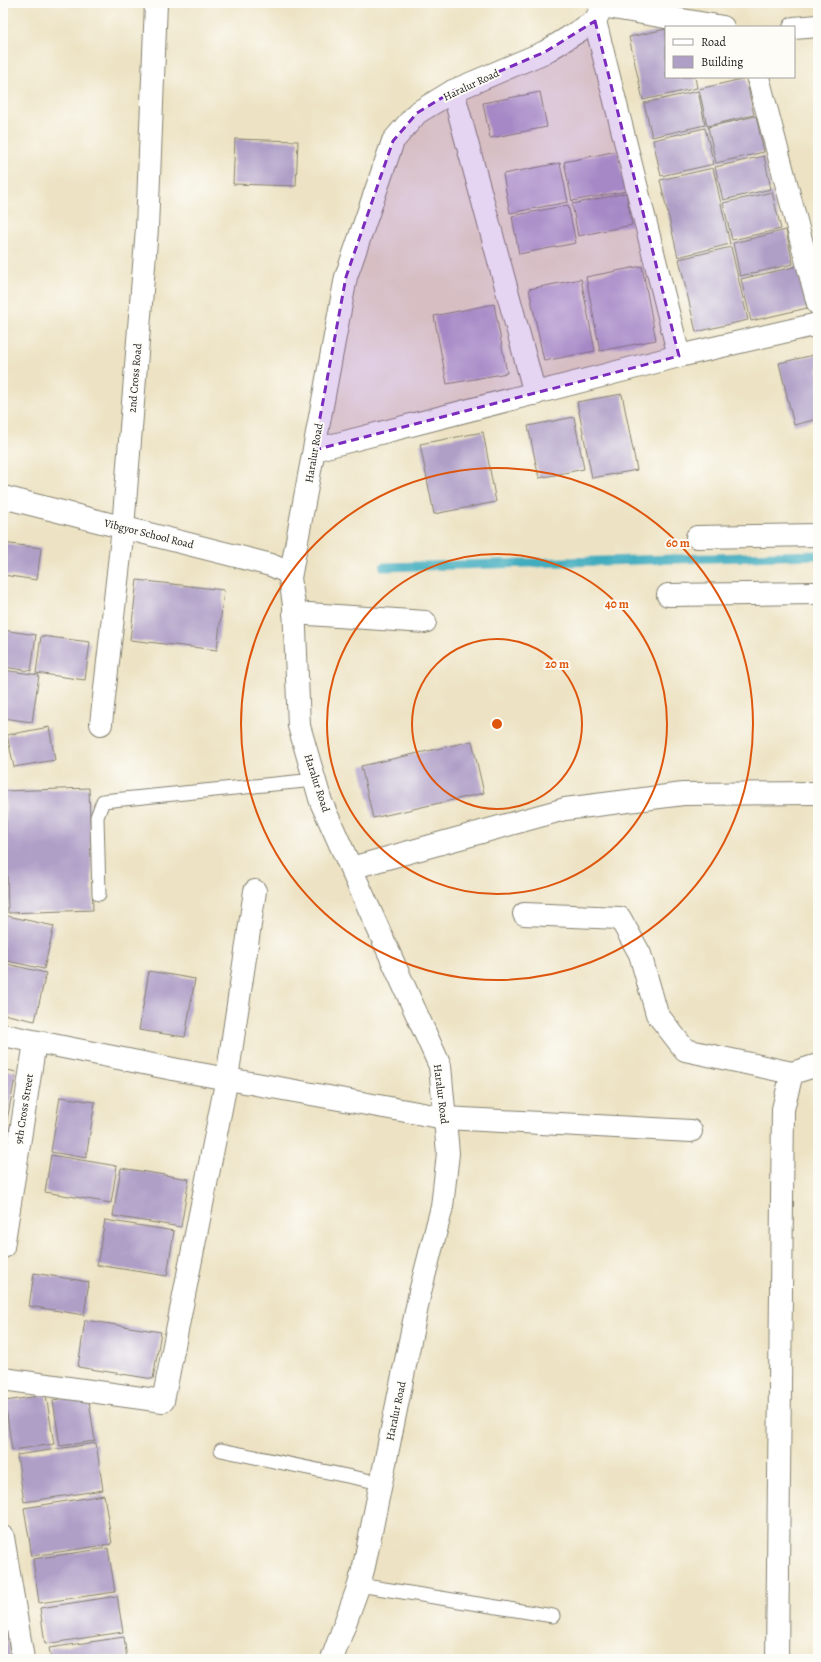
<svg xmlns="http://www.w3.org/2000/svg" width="821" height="1662" viewBox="0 0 821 1662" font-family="Alegreya,serif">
  <rect width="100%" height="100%" fill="#fdfcf7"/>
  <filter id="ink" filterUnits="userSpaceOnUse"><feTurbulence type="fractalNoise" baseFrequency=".025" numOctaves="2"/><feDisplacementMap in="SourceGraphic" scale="8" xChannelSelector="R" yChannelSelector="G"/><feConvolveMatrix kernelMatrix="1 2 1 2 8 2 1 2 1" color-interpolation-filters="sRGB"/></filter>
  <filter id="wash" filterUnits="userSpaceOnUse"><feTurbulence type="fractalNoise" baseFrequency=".012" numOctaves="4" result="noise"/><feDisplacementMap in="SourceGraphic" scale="16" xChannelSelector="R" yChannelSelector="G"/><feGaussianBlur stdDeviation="0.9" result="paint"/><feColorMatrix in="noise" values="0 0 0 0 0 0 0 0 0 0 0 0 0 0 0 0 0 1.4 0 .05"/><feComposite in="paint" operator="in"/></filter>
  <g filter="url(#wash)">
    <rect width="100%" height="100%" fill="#ede3c4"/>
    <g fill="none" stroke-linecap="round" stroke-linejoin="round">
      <polyline stroke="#40acbe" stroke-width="9" points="384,567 818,555"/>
    </g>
    <g id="blocks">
      <g fill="#af9fc7">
        <polygon points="666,29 666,77 695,77 697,88 643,100 629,37"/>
        <polygon points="746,78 754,115 707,126 699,89"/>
        <polygon points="698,91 705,125 652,137 644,103"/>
        <polygon points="540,92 547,127 490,138 483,103"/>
        <polygon points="756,116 764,152 716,163 708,127"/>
        <polygon points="705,128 714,164 661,176 653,140"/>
        <polygon points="235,139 298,141 296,186 233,184"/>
        <polygon points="617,151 626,191 572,201 564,162"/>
        <polygon points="764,156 771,189 723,200 715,167"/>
        <polygon points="560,163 568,202 510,213 503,174"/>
        <polygon points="713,168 730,244 678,257 660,180"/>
        <polygon points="772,192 781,229 732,240 723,203"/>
        <polygon points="626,193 632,225 578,236 572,204"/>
        <polygon points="568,205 576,243 519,254 512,216"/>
        <polygon points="786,230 793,264 740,276 733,243"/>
        <polygon points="731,247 748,320 696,332 679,259"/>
        <polygon points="642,266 656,340 600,351 586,277"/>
        <polygon points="798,266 807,308 751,321 741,279"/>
        <polygon points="581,279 595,351 544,361 529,289"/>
        <polygon points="494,304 507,373 447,384 434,316"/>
        <polygon points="818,354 818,419 794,425 779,363"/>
        <polygon points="622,394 637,470 592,478 577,402"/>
        <polygon points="574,417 584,469 539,478 528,426"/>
        <polygon points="483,432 496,502 434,514 420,444"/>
        <polygon points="3,543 41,548 37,580 3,575"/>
        <polygon points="137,580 224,590 217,650 130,640"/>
        <polygon points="3,630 36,635 31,671 3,667"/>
        <polygon points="41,636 90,642 85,680 36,673"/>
        <polygon points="3,670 39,675 32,722 3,718"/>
        <polygon points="49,727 55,760 14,767 7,735"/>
        <polygon points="472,741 484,793 373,818 361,766"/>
        <polygon points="89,788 93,910 8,913 5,791"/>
        <polygon points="3,915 54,926 44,969 3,960"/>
        <polygon points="3,963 46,973 35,1021 3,1014"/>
        <polygon points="149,971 195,979 185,1037 139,1030"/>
        <polygon points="3,1069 16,1072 6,1126 3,1126"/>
        <polygon points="60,1097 95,1102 86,1158 51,1152"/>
        <polygon points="3,1129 14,1130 8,1164 3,1163"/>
        <polygon points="51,1155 117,1166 111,1203 45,1192"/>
        <polygon points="121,1168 189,1179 181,1227 113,1216"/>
        <polygon points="105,1220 174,1231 167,1276 97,1265"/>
        <polygon points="34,1273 89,1282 84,1315 29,1306"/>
        <polygon points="85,1320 161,1332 153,1379 78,1367"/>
        <polygon points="88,1394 95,1441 60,1446 53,1400"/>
        <polygon points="46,1395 54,1444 12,1450 5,1401"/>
        <polygon points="96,1443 103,1490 24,1502 17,1455"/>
        <polygon points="104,1495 112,1544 32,1556 24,1508"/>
        <polygon points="108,1548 115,1592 39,1603 33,1559"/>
        <polygon points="117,1596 123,1632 45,1644 40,1608"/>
        <polygon points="3,1618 5,1618 11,1659 3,1659"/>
        <polygon points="124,1637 127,1659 51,1659 49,1648"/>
      </g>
    </g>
  </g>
  <g filter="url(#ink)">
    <use href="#blocks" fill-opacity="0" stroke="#848070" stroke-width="1"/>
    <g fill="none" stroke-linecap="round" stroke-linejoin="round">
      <g stroke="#848070" stroke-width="15">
        <g id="service">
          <polyline points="99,894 97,817 103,801 315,780"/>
          <polyline points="221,1450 381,1483"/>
          <polyline points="359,1585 553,1616"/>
        </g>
      </g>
      <g stroke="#848070" stroke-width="24">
        <g id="minor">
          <polyline points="602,6 723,27"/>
          <polyline points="595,21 679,356"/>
          <polyline points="794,28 818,26"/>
          <polyline points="758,77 818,304"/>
          <polyline points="453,91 535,394"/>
          <polyline points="314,450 679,356 818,324"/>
          <polyline points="3,497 271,565 289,573 290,578"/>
          <polyline points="697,537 818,535"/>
          <polyline points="668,595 818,593"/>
          <polyline points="294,613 425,622"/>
          <polyline points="101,724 123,528 147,228 156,3"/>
          <polyline points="351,868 565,809 683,794 818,793"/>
          <polyline points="524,914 620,918 640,954 657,1014 685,1050 792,1073"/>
          <polyline points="3,1035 178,1070 445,1118 691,1131"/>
          <polyline points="3,1247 35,1042"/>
          <polyline points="3,1379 163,1401 227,1078 255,891"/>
          <polyline points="3,1537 23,1659"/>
          <polyline points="777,1659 783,1109 792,1073 818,1065"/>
        </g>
      </g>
      <g stroke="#848070" stroke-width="24">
        <polyline id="tertiary" points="332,1659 359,1585 364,1566 420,1292 442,1207 448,1153 440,1066 321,802 299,726 294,605 290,578 346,277 393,141 417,113 453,91 545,52 595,21 604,3"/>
      </g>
      <use href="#service" stroke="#fff" stroke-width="13"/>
      <use href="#minor" stroke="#fff" stroke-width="22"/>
      <use href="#tertiary" stroke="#fff" stroke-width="22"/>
    </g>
  </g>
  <path fill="#7b2cbf" fill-opacity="0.2" stroke="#7b2cbf" stroke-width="3" stroke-dasharray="8 5" stroke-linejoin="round" d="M 595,21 L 679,356 L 314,450 L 346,277 L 393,141 L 417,113 L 453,91 L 545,52 Z"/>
  <g fill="none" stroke="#de560d" stroke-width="2">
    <circle cx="497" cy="724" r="85"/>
    <circle cx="497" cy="724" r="170"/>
    <circle cx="497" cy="724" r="256"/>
  </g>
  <g text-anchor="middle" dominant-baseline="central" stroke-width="4" stroke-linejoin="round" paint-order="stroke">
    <g font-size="11" fill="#1c1c1c" stroke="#fdfcf7">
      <text transform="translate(471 85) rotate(-25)">Haralur Road</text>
      <text transform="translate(135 378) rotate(-85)">2nd Cross Road</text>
      <text transform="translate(314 453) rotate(-80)">Haralur Road</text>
      <text transform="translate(149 534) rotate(14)">Vibgyor School Road</text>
      <text transform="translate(317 783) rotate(72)">Haralur Road</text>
      <text transform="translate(441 1094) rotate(83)">Haralur Road</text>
      <text transform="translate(24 1109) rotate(-81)">9th Cross Street</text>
      <text transform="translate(396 1411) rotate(-78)">Haralur Road</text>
    </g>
  </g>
  <circle cx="497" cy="724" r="6" fill="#de560d" stroke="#fdfcf7" stroke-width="2"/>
  <g font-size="12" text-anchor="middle" font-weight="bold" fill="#de560d" stroke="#fdfcf7" stroke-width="4" stroke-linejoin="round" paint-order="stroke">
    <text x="678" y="547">60 m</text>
    <text x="617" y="608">40 m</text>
    <text x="557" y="668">20 m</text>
  </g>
  <rect width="821" height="1662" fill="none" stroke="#fdfcf7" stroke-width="16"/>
  <rect x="665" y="26" width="130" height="52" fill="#fdfcf7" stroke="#a3a29f"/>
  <rect x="673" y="39" width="20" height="6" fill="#ffffff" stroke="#a3a29f"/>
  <text x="701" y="46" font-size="12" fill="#1c1c1c">Road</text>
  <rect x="673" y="56" width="20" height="12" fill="#af9fc7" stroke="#a3a29f"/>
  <text x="701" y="66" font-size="12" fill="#1c1c1c">Building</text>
</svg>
